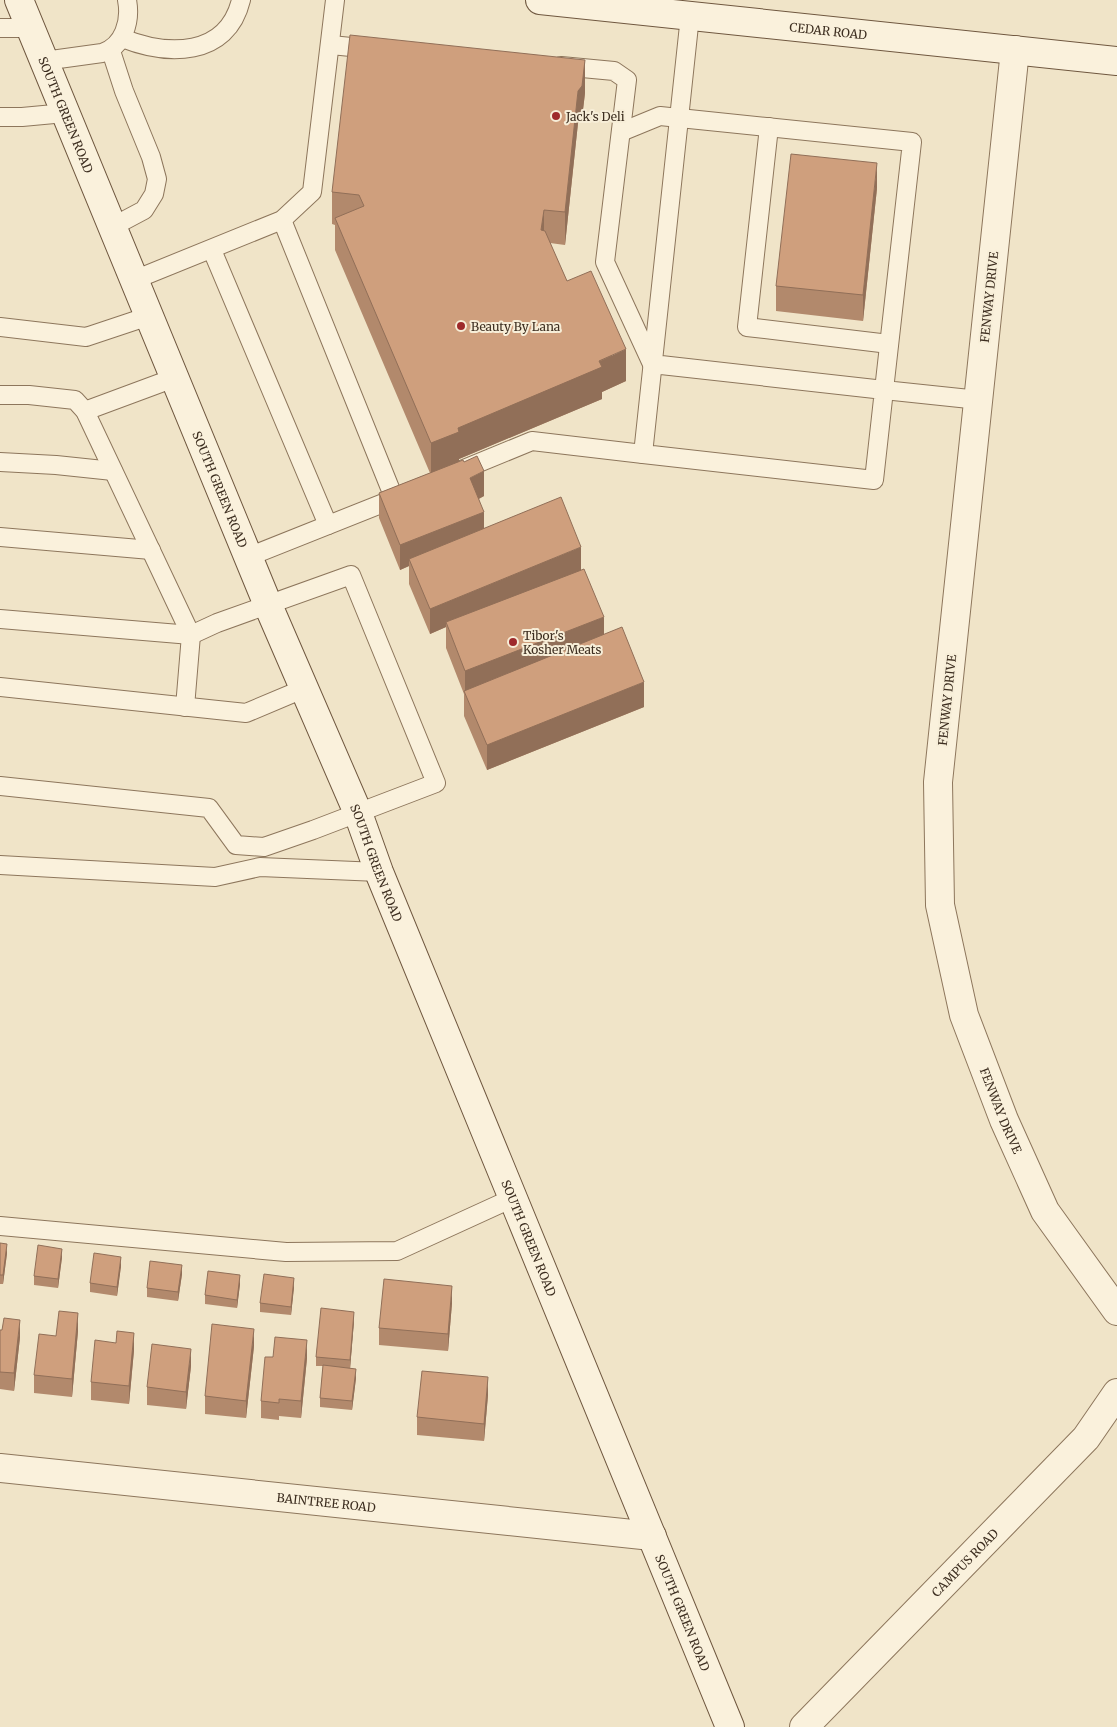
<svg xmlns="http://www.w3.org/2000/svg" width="1117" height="1727" viewBox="0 0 1117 1727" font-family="Merriweather,serif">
  <rect width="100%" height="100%" fill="#f0e4c8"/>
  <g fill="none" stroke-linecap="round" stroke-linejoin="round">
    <g stroke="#8d765c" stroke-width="20">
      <g id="lane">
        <polyline points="0,28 30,28"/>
        <path d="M 122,38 C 167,56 227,58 241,0"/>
        <polyline points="331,45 371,49"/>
        <polyline points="111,51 124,91 151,157 157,179 154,194 144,210 112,227"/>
        <path d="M 44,61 L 102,53 C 124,46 131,21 127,0"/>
        <polyline points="561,66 614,71 627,80 605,262 652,364"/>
        <polyline points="0,117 22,117 65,113"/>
        <polyline points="769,127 747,327 889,344"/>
        <polyline points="621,132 660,116 912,142 884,390 979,400"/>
        <polyline points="282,220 394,498"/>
        <polyline points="212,250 328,525"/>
        <polyline points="134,280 282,220 312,192 335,0"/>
        <polyline points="0,327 86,337 149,316"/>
        <polyline points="652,364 884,390 874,480 643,454 690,16"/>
        <polyline points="0,395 29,395 75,400 85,411 191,635 185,707"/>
        <polyline points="85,411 174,378"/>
        <polyline points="0,462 56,465 113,471"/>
        <polyline points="459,471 532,441 643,454"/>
        <polyline points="0,537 151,550"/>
        <polyline points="248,557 401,496"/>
        <polyline points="0,619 191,635 217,623 351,575 436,783 313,830 264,847 236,845 209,808 0,786"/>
        <polyline points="0,687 246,713 303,689"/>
        <polyline points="0,865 215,877 260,867 379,872"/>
        <polyline points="0,1226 286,1252 397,1251 513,1198"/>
      </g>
    </g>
    <g stroke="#8d765c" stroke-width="30">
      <g id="street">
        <path id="s1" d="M 1015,50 L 938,782 L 940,905 L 964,1015 L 1004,1120 L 1045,1211 L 1117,1311"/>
        <path id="s2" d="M 0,1468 L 652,1536"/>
        <path id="s3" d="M 804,1727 L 1086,1438 L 1117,1393"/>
      </g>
    </g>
    <g stroke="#6f573f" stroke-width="30">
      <g id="secondary">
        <path id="s4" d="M 19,0 L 268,605 L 358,813 L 379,872 L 730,1727"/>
        <path id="s5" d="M 540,0 L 1117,61"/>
      </g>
    </g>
    <use href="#lane" stroke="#faf1dc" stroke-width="18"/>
    <use href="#street" stroke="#faf1dc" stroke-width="28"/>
    <use href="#secondary" stroke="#faf1dc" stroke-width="28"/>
  </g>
  <g fill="#b2896c">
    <polygon points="585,93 582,118 578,123 565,245 550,243 567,281 626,381 602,392 602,399 459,459 459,462 484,496 479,499 484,528 581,570 604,635 644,707 487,770 464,716 464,694 446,648 446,627 430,634 409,584 409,566 400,570 379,518 379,493 430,473 335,250 335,225 332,224 332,192"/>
    <polygon points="877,188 863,321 776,311 776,286"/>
    <polygon points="0,1243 7,1253 3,1284 0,1284"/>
    <polygon points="62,1257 58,1288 34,1285 34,1276"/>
    <polygon points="121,1266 117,1296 90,1292 90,1283"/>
    <polygon points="182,1274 178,1301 147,1297 147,1288"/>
    <polygon points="240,1284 237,1308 205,1304 205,1295"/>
    <polygon points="294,1287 291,1315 260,1312 260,1303"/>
    <polygon points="452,1303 448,1351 379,1345 379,1328"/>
    <polygon points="354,1321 350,1369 356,1378 352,1410 320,1407 320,1398 323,1366 316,1366 316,1357"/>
    <polygon points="0,1330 20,1337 14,1391 0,1389"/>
    <polygon points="78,1331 72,1397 34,1393 34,1375 56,1336"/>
    <polygon points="254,1346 246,1418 205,1414 205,1396"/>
    <polygon points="134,1350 129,1404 91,1400 91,1382"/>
    <polygon points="273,1357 307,1358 301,1418 279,1416 279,1420 261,1418 261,1401"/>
    <polygon points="191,1366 186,1409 147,1405 147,1387"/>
    <polygon points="488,1395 484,1441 417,1435 417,1417"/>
  </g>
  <g fill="#916f58">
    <polygon points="585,60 585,93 582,118 578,123 565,245 565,212 578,91"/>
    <polygon points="877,163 877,188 863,321 863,295"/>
    <polygon points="544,210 544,242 541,230"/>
    <polygon points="626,349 626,381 602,392 602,399 459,459 459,464 431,476 431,443 458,428"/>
    <polygon points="484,471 484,496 470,503 470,478"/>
    <polygon points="484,512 484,537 409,559 409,566 400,570 400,545"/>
    <polygon points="581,547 581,572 446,622 446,627 430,634 430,609"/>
    <polygon points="604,617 604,643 465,693 465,671"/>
    <polygon points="644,682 644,707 487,770 487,745"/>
    <polygon points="7,1244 7,1253 3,1284 3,1275"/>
    <polygon points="62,1249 62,1257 58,1288 58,1279"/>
    <polygon points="121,1257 121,1266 117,1296 117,1287"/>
    <polygon points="182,1265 182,1274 178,1301 178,1292"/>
    <polygon points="240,1275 240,1284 237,1308 237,1300"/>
    <polygon points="294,1278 294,1287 291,1315 291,1307"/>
    <polygon points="452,1286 452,1303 448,1351 448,1334"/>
    <polygon points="354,1312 354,1321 350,1369 350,1360"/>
    <polygon points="78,1313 78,1331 72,1397 72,1379"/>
    <polygon points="20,1320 20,1337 14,1391 14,1373"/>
    <polygon points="254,1329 254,1346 246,1418 246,1401"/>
    <polygon points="134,1333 134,1350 129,1404 129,1386"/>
    <polygon points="307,1340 307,1358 301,1418 301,1401"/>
    <polygon points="191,1349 191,1366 186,1409 186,1392"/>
    <polygon points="356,1369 356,1378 352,1410 352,1401"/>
    <polygon points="488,1377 488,1395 484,1441 484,1424"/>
  </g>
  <g fill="#cf9f7d" stroke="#916f58">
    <polygon points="350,35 585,60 582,86 578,91 565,212 544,210 541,230 545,231 567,281 591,271 626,349 599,361 602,367 458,428 459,432 431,443 335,218 364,206 359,195 332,192"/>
    <polygon points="791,154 877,163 863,295 776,286"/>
    <polygon points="477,456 484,471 470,478 484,512 400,545 379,493 463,460 464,462"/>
    <polygon points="561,497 581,547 430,609 409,559"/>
    <polygon points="584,569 604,617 465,671 446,622"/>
    <polygon points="622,627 644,682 487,745 464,691"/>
    <polygon points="0,1243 7,1244 3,1275 0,1275"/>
    <polygon points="38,1245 62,1249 58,1279 34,1276"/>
    <polygon points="94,1253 121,1257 117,1287 90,1283"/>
    <polygon points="150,1261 182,1265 178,1292 147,1288"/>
    <polygon points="208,1271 240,1275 237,1300 205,1295"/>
    <polygon points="264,1274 294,1278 291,1307 260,1303"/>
    <polygon points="384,1279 452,1286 448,1334 379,1328"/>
    <polygon points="321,1308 354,1312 350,1360 316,1357"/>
    <polygon points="59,1311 78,1313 72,1379 34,1375 39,1334 56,1336"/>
    <polygon points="4,1318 20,1320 14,1373 0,1372 0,1330 2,1330"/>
    <polygon points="212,1324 254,1329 246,1401 205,1396"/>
    <polygon points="117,1331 134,1333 129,1386 91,1382 95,1340 116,1343"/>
    <polygon points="275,1337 307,1340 301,1401 279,1399 279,1403 261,1401 265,1357 273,1357"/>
    <polygon points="152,1344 191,1349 186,1392 147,1387"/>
    <polygon points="323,1365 356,1369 352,1401 320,1398"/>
    <polygon points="422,1371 488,1377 484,1424 417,1417"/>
  </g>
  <g fill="#9e2a2b" stroke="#f7eed8" stroke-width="2">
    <circle cx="556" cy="116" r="5"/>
    <circle cx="461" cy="326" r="5"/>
    <circle cx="513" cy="642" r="5"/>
  </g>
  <g text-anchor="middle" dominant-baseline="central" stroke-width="4" stroke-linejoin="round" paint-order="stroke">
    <g font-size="12" fill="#3d2e20" stroke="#f7eed8">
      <text stroke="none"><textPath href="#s5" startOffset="290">CEDAR ROAD</textPath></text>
      <text stroke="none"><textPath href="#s4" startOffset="124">SOUTH GREEN ROAD</textPath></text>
      <text transform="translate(989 297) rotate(-84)">FENWAY DRIVE</text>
      <text stroke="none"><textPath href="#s4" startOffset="529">SOUTH GREEN ROAD</textPath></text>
      <text transform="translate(947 700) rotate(-84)">FENWAY DRIVE</text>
      <text stroke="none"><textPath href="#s4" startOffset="934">SOUTH GREEN ROAD</textPath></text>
      <text stroke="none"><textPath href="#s1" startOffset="1074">FENWAY DRIVE</textPath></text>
      <text stroke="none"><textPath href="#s4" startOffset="1339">SOUTH GREEN ROAD</textPath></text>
      <text stroke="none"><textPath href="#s2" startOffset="328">BAINTREE ROAD</textPath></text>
      <text stroke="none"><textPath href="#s3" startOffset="230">CAMPUS ROAD</textPath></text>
      <text stroke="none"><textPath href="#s4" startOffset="1744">SOUTH GREEN ROAD</textPath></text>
    </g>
    <g font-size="12" fill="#3d2e20" stroke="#f7eed8" text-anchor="start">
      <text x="566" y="116">Jack's Deli</text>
      <text x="471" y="326">Beauty By Lana</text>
      <text x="523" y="635">Tibor's<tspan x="523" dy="14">Kosher Meats</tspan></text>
    </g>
  </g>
</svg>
